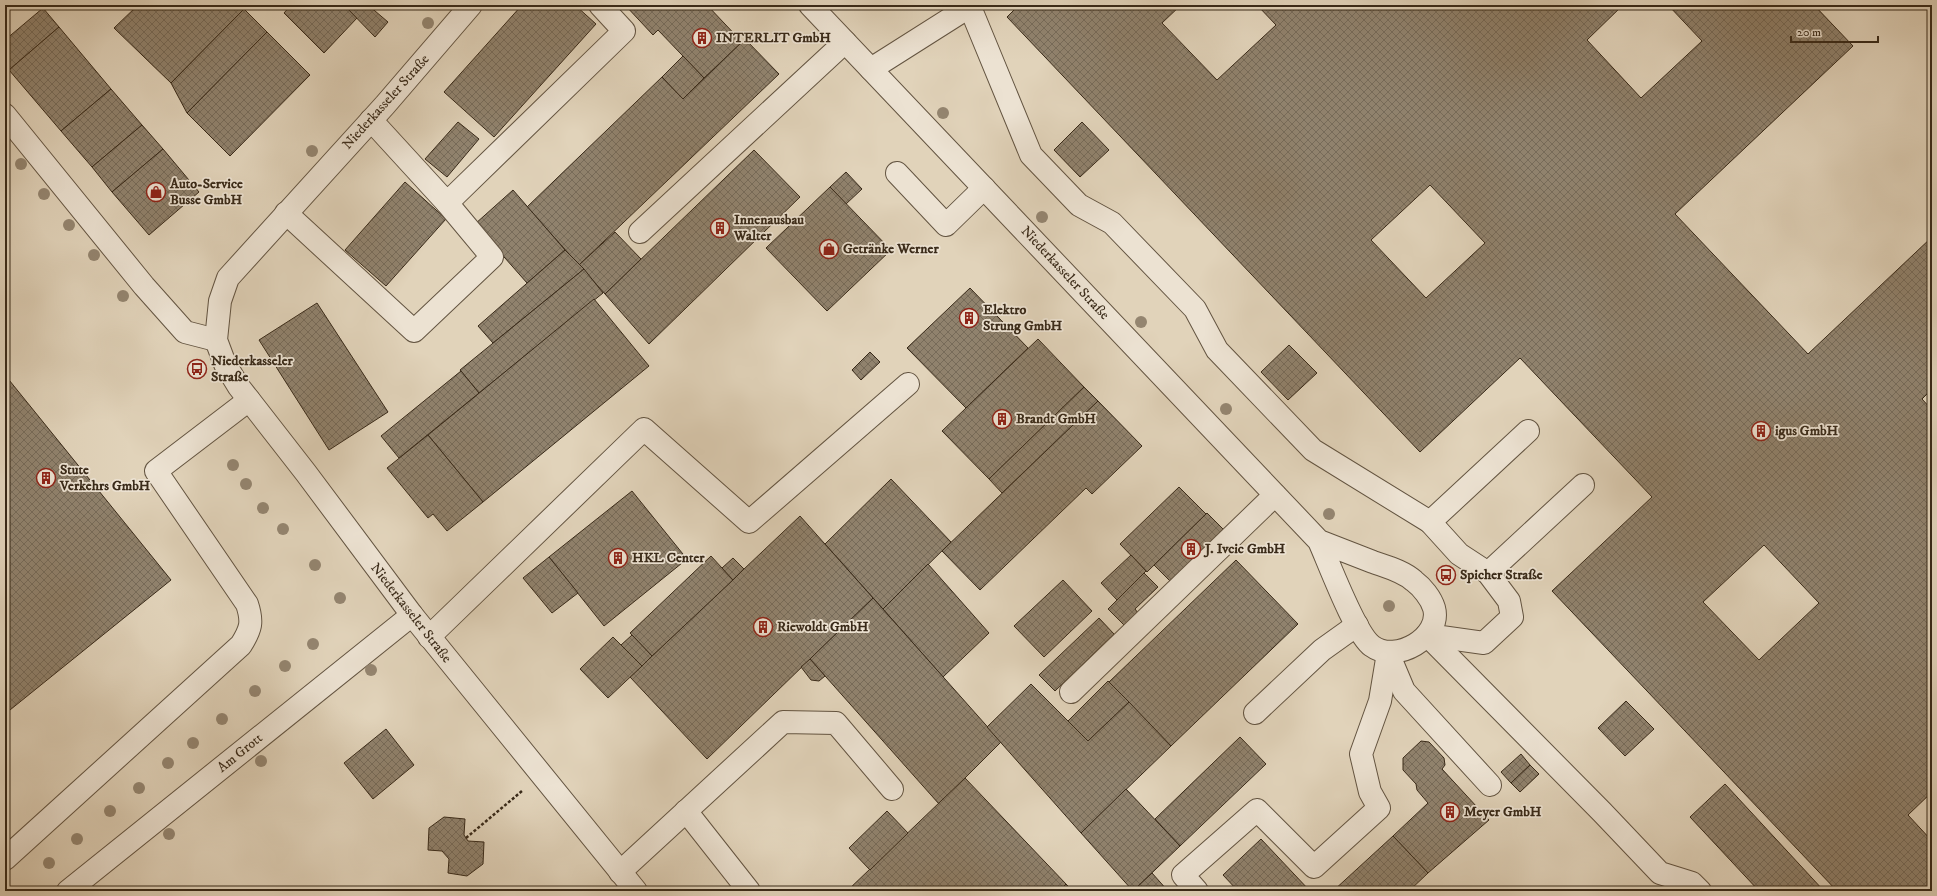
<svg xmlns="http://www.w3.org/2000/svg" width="1937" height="896" viewBox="0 0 1937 896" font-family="'IM FELL DW Pica',serif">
  <defs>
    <pattern id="building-cross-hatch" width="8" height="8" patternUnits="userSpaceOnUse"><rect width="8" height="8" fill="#90826d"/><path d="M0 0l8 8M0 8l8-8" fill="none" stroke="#776b59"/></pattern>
  </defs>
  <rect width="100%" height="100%" fill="#e1d3ba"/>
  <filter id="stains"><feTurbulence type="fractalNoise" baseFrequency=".005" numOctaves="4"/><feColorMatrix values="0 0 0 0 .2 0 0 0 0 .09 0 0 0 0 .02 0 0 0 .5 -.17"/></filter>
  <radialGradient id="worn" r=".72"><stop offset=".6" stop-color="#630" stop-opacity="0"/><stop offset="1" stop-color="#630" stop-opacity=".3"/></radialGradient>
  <g fill="url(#building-cross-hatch)" stroke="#392a19" fill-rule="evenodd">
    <polygon points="138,5 241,5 244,9 171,83 114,28"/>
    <polygon points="291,5 344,5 357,18 324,53 284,13"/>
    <polygon points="344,5 368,5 388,22 375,37"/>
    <polygon points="522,5 575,5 596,24 494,137 444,92"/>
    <polygon points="625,5 707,5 742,42 704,78 658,30 653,35"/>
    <path d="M 1019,5 L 1181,5 L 1162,23 L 1217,80 L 1276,25 L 1257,5 L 1623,5 L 1587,40 L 1641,98 L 1702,41 L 1668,5 L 1814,5 L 1853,46 L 1675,214 L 1808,354 L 1932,237 L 1932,389 L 1922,399 L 1932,410 L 1932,792 L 1908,815 L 1932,841 L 1932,891 L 1837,891 L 1552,591 L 1652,497 L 1520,358 L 1420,452 L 1007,17 ZM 1430,185 L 1485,243 L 1426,298 L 1371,240 ZM 1764,545 L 1819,603 L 1759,660 L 1703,602 Z"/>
    <polygon points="43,8 59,27 9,70 5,66 5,40"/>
    <polygon points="244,9 267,32 187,113 171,83"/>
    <polygon points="59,27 111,89 61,131 9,70"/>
    <polygon points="267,32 310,75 230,156 187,113"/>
    <polygon points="745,39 779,74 579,265 527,207 662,77 683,99"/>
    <polygon points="683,56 704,78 683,99 662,77"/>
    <polygon points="111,89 142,125 92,167 61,131"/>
    <polygon points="458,122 479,139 447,177 425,159"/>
    <polygon points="1082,122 1109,150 1080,177 1054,150"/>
    <polygon points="142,125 163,149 112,192 92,167"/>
    <polygon points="163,149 199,192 149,235 112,192"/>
    <polygon points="754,150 800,197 649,344 605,294"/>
    <polygon points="846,172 862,189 846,204 830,187"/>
    <polygon points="405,182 446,219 386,286 345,250"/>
    <polygon points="830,187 891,250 827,311 766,248"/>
    <polygon points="513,190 565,250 527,283 475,224"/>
    <polygon points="615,232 641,259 605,294 579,265"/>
    <polygon points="565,250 584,269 493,343 478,326"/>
    <polygon points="584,269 603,293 479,393 460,370"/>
    <polygon points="970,288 1028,348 966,408 907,348"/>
    <polygon points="594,299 649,366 483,502 428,435"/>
    <polygon points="317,303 388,412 329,450 259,340"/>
    <polygon points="1038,339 1084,387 989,479 942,431"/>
    <polygon points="1289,345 1317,373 1288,400 1261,372"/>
    <polygon points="870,352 880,362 861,380 852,370"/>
    <polygon points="461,371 479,393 399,458 381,436"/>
    <polygon points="5,375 171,580 5,714"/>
    <polygon points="1084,387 1098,401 1002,493 989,479"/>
    <polygon points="1098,401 1142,446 1092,494 1086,488 980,590 942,551"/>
    <polygon points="428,435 483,502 447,531 433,514 428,518 387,468"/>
    <polygon points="891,479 951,542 883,609 825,544"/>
    <polygon points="1179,487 1206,514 1147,572 1120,544"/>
    <polygon points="632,491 687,559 604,626 549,557"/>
    <polygon points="1207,513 1227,533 1171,582 1154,565"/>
    <polygon points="800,516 873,598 707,759 630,677"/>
    <polygon points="1131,555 1146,571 1117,600 1101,583"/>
    <polygon points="711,556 733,580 652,656 630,633"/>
    <polygon points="549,557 578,593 552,613 523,578"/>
    <polygon points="733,558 744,569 733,580 722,568"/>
    <polygon points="1236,560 1298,624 1171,746 1109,682"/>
    <polygon points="928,564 989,633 943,677 883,609"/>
    <polygon points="1144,573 1158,587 1135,609 1138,613 1125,626 1108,609"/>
    <polygon points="1063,580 1092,611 1044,657 1014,626"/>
    <polygon points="873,598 1001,742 939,804 810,659"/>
    <polygon points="1099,618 1114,634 1055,691 1039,675"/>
    <polygon points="632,635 652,656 642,666 621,645"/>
    <polygon points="613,637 642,666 608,698 580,669"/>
    <polygon points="810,659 825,676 819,681 811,680 801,667"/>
    <polygon points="1108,681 1129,702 1088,741 1068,721"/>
    <polygon points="1031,684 1088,741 1129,702 1171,746 1081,833 987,727"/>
    <polygon points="1626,701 1654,729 1625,756 1598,728"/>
    <polygon points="386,729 414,765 373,799 344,763"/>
    <polygon points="1240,737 1266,764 1180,846 1155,819"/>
    <polygon points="1421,741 1429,742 1444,758 1445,765 1442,769 1489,820 1428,873 1393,836 1428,803 1417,790 1416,784 1403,770 1403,758"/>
    <polygon points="1521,754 1530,765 1511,783 1501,772"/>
    <polygon points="1530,765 1539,774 1520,792 1511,783"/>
    <polygon points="965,778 1066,884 1059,891 847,891"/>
    <polygon points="1725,784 1824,891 1759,891 1690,817"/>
    <polygon points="1126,789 1180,846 1133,891 1081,833"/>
    <polygon points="887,811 908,833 870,870 849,848"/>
    <polygon points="444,817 465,819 464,835 468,841 484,842 483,864 467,876 448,873 449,859 442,851 428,850 429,828"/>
    <polygon points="1393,836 1428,873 1409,891 1333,891"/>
    <polygon points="1261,839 1310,891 1238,891 1223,875"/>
    <polygon points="1152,873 1168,891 1133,891"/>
    <polygon points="1066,884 1073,891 1059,891"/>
  </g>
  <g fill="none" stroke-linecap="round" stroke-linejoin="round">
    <g stroke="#635441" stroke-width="24">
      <g id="minor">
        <polyline points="471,5 385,105 228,278 220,301 216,340 225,364 239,387 306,473 412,615 636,891"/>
        <path d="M 810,5 L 1319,541 C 1329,563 1355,634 1372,646 C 1396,664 1442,637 1434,608 C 1431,598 1422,587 1414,581 C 1403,571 1387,567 1373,562 C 1355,555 1337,548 1319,541"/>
        <polyline points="970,7 1031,155 1079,205 1112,223 1195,309 1217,350 1313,450 1430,522"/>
        <polyline points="871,69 972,5"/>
        <polyline points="5,115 144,286 185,332 216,340"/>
        <polyline points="371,120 447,203 624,31 600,5"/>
        <polyline points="897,173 946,225 984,188"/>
        <polyline points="286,213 414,331 492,257 447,203"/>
        <polyline points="640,232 845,42"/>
        <polyline points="1488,573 1583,485"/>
        <polyline points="1427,635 1602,812 1660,873 1692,883 1700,891"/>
        <polyline points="1427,635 1484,643 1512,617 1509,601 1488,573 1459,554 1430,522 1528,431"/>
        <polyline points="429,637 644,429 749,522 908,384"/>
        <polyline points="1388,653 1404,691 1490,785"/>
        <polyline points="1071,692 1275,495"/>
        <polyline points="1255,713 1322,650 1357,625"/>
        <polyline points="686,811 749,891"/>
        <path d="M 5,859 L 241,645 C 251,629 253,622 247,604 L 156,471 L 249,400"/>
        <polyline points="620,872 783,722 836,723 892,789"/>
        <polyline points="68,891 412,615"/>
        <polyline points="1197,891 1183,875 1257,810 1314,867 1379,808 1370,792 1361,754 1380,701 1388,653"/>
      </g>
    </g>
    <polyline stroke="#392a19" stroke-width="2.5" stroke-dasharray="3 2" stroke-linecap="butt" points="466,838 522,791"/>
    <use href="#minor" stroke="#ece2d2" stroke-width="22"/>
  </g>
  <g fill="#948570">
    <circle cx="428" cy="23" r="6"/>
    <circle cx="943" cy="113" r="6"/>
    <circle cx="312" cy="151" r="6"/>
    <circle cx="21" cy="164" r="6"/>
    <circle cx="44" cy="194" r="6"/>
    <circle cx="1042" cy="217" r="6"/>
    <circle cx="69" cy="225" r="6"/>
    <circle cx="94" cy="255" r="6"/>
    <circle cx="123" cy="296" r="6"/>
    <circle cx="1141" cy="322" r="6"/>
    <circle cx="1226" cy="409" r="6"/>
    <circle cx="233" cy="465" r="6"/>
    <circle cx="246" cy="484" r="6"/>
    <circle cx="263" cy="508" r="6"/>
    <circle cx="1329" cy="514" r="6"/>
    <circle cx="283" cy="529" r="6"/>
    <circle cx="315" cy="565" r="6"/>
    <circle cx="340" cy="598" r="6"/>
    <circle cx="1389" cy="606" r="6"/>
    <circle cx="313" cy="644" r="6"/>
    <circle cx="285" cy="666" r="6"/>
    <circle cx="371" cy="670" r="6"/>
    <circle cx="255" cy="691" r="6"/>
    <circle cx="222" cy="719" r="6"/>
    <circle cx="193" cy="743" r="6"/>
    <circle cx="261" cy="761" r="6"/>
    <circle cx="168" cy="763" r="6"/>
    <circle cx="139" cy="788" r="6"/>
    <circle cx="110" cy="811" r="6"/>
    <circle cx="169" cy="834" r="6"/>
    <circle cx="77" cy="839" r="6"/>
    <circle cx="49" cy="863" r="6"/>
  </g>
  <defs>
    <g id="building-ring" transform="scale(1)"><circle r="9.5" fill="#ece2d2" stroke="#8f2418" stroke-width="1.5"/><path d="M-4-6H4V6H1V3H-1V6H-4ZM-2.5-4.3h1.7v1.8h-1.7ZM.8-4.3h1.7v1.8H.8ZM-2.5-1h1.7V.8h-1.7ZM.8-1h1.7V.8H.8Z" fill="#8f2418"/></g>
    <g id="shop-ring" transform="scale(1)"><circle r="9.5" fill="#ece2d2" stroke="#8f2418" stroke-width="1.5"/><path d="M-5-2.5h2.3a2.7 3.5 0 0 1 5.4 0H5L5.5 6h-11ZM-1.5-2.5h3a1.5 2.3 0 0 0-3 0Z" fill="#8f2418"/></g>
    <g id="bus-ring" transform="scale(1)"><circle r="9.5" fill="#ece2d2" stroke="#8f2418" stroke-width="1.5"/><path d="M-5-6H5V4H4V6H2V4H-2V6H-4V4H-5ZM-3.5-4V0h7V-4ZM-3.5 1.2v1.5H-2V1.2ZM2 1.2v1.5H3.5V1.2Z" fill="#8f2418"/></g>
  </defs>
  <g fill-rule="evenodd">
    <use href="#building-ring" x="702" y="38"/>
    <use href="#shop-ring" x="156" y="192"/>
    <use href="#building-ring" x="720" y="228"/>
    <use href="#shop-ring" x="829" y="249"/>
    <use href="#building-ring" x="969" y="318"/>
    <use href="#bus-ring" x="197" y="369"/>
    <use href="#building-ring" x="1002" y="419"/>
    <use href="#building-ring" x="1761" y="431"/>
    <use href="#building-ring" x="46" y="478"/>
    <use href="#building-ring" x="1191" y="549"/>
    <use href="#building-ring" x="618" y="558"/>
    <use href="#bus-ring" x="1446" y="575"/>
    <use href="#building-ring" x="763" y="627"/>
    <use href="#building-ring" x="1450" y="812"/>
  </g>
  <g text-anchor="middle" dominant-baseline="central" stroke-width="3.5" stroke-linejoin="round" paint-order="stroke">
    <g font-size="14" font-weight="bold" fill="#392a19" stroke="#ece2d2" text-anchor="start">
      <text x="716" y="38">INTERLIT GmbH</text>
      <text x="170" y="184">Auto-Service<tspan x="170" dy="16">Busse GmbH</tspan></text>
      <text x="734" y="220">Innenausbau<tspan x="734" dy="16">Walter</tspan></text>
      <text x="843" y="249">Getränke Werner</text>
      <text x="983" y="310">Elektro<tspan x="983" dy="16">Strung GmbH</tspan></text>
      <text x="211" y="361">Niederkasseler<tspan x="211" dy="16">Straße</tspan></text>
      <text x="1016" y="419">Brandt GmbH</text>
      <text x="1775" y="431">igus GmbH</text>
      <text x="60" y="470">Stute<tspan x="60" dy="16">Verkehrs GmbH</tspan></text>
      <text x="1205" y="549">J. Ivcic GmbH</text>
      <text x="632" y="558">HKL Center</text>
      <text x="1460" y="575">Spicher Straße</text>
      <text x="777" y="627">Riewoldt GmbH</text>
      <text x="1464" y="812">Meyer GmbH</text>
    </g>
    <g font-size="14" fill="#392a19" stroke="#ece2d2">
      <text transform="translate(386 102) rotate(-48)">Niederkasseler Straße</text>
      <text transform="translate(1065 273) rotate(47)">Niederkasseler Straße</text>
      <text transform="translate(411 613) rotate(52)">Niederkasseler Straße</text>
      <text transform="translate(240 753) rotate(-39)">Am Grott</text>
    </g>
  </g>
  <rect width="1937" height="896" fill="none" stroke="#e1d3ba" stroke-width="20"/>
  <rect x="6" y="6" width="1925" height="884" fill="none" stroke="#392a19" stroke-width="2"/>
  <rect x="10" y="10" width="1917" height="876" fill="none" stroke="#392a19"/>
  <path d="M1791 36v6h87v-6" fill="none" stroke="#392a19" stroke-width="2"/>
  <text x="1797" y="36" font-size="12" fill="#392a19" stroke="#ece2d2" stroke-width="3" paint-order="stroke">20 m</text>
  <rect width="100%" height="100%" filter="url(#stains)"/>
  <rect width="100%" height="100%" fill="url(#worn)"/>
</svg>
